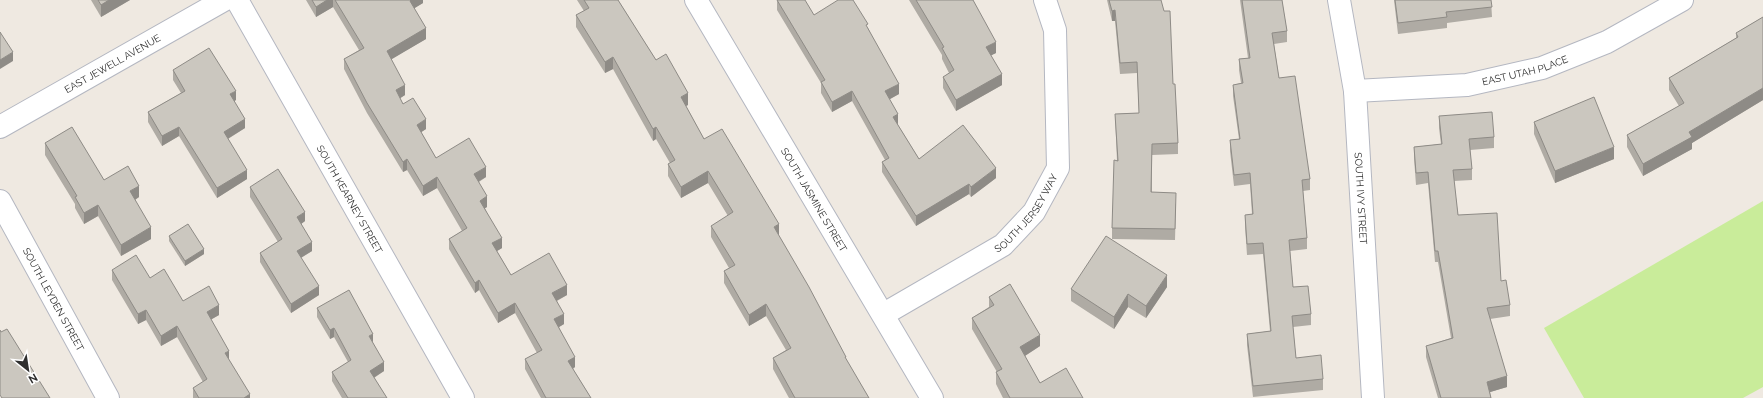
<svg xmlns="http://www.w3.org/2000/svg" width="1763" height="398" viewBox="0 0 1763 398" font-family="Raleway,sans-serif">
  <rect width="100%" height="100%" fill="#efe9e1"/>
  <polygon fill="#c9ec9a" points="1763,201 1763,387 1743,398 1584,398 1544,328"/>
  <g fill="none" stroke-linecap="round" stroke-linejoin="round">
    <g stroke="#b4b7c1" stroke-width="24">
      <g id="minor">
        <path id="s1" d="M 237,0 L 463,398"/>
        <path id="s2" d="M 696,0 L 932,398"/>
        <path id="s3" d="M 1339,0 L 1355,91 L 1373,398"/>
        <path id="s4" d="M 1355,91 L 1467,85 L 1542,68 L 1607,42 L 1682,0"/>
        <path id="s5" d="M 0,201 L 108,398"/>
        <path id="s6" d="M 884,314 L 1003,245 L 1034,212 L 1058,168 L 1055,30 L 1045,0"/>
      </g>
    </g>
    <g stroke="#b4b7c1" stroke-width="24">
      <g id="tertiary">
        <path id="s7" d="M 0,127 L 224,0"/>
      </g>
    </g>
    <use href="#minor" stroke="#fff" stroke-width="22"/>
    <use href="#tertiary" stroke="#fff" stroke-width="22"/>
  </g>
  <g fill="#afaba4">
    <polygon points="91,0 130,0 101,17"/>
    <polygon points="306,0 423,0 423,3 414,8 426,39 391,59 405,95 400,98 403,104 426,129 421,132 436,158 486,177 479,182 487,207 485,208 502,248 497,251 511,275 567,295 557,301 564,324 559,327 575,367 573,369 591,398 541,398 525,369 525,359 537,353 515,313 498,323 479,290 475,293 449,249 449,239 462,231 437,188 423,196 407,170 403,172 367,113 344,69 344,59 359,50 333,7 316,17"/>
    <polygon points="577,0 618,0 656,60 688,105 686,106 704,139 779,236 846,360 869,398 789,398 773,369 773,358 786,350 766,316 749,326 724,283 724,271 729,268 711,237 711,226 728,216 708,183 681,198 668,176 668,164 670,163 656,139 653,141 613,69 605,73 576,27 576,15 584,11"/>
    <polygon points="777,0 814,15 868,28 899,94 889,99 898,125 919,159 996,178 971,197 969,194 916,226 882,172 882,162 885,160 852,101 832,112 821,93 821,83 777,10"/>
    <polygon points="909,0 973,0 996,53 991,55 1002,85 956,111 943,88 943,77 949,73 942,59 942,55"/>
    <polygon points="1107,0 1161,0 1173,84 1178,143 1178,154 1152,155 1152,192 1176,204 1175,240 1112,239 1112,228 1117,161 1115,114 1139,113 1137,73 1120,74 1115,21 1112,21"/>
    <polygon points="1240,0 1282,0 1287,31 1287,42 1274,44 1279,78 1310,179 1310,190 1303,191 1307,238 1307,249 1290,251 1293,287 1311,314 1311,325 1293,327 1296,358 1323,379 1323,390 1253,397 1247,345 1247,334 1270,331 1263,254 1247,255 1245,226 1245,215 1252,214 1250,184 1234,186 1230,151 1230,140 1239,139 1233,96 1233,85 1241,83 1239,70 1239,59 1248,58"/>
    <polygon points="1394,0 1491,0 1492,17 1447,23 1447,28 1398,34"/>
    <polygon points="1763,17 1763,100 1692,143 1692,149 1643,176 1627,147 1627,135 1679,106 1669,90 1669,78 1736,38 1736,33"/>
    <polygon points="173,70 236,100 234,101 245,128 228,139 247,179 217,198 179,136 162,146 148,122 148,112 181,93 173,80"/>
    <polygon points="1439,116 1494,137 1494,148 1470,150 1472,169 1472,180 1454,181 1458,215 1501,281 1510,305 1510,316 1490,319 1507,387 1490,392 1491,398 1438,398 1426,357 1426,346 1451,338 1438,262 1435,262 1428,183 1416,185 1414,158 1414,147 1441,144 1439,128"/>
    <polygon points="1534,122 1614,159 1555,183 1534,134"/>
    <polygon points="45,143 104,180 139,197 135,200 151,239 121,256 98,216 84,224 75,208 75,204 45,155"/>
    <polygon points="250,187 305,221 301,224 312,251 301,258 319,295 291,313 260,262 260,253 278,242 250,197"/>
    <polygon points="169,236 204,254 185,266 169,241"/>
    <polygon points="112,270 150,278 183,301 219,315 211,319 229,360 250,398 193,398 193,388 203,382 177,337 161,346 146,320 138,324 112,280"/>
    <polygon points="1167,287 1146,318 1128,307 1114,329 1071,301 1071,289"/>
    <polygon points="989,297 1040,346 1025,356 1040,383 1083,398 1003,398 996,384 996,372 997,372 972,329 972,318 989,307"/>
    <polygon points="317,308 373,343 384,371 374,378 387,398 342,398 332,381 332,372 348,362 334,337 330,339 317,317"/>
  </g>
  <g fill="#8e8b86">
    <polygon points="109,0 130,0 101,17 101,5"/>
    <polygon points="327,0 333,0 333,7 316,17 316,7"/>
    <polygon points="411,0 423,0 423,3 410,11 410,1"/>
    <polygon points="1115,10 1115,21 1112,21 1112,11"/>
    <polygon points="426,28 426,39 387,62 387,51"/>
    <polygon points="996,42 996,53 986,58 986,47"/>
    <polygon points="13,52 13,61 0,69 0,60"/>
    <polygon points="613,57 613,69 605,73 605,62"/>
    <polygon points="1002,74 1002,85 956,111 956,100"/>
    <polygon points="899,84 899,94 885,102 885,91"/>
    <polygon points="405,85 405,95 396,101 396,90"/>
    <polygon points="1763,88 1763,100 1692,143 1692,149 1643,176 1643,164 1689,132"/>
    <polygon points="236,91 236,100 230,104 230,94"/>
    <polygon points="852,91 852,101 832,112 832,102"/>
    <polygon points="688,93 688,105 681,108 681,97"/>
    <polygon points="898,114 898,125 893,117"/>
    <polygon points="245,119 245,128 224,141 224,132"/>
    <polygon points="426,119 426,129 417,135 417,125"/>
    <polygon points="179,127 179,136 162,146 162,136"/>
    <polygon points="656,127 656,139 653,141 653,129"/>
    <polygon points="1614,147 1614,159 1555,183 1555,171"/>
    <polygon points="407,159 407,170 403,172 403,162"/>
    <polygon points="486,167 486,177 474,184 474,174"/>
    <polygon points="996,168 996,178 971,197 971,187"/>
    <polygon points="247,170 247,179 217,198 217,188"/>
    <polygon points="708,171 708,183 681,198 681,187"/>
    <polygon points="437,177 437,188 423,196 423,186"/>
    <polygon points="969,184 969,194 916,226 916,216"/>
    <polygon points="139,186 139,197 130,203 130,191"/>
    <polygon points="487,196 487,207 480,211 480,201"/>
    <polygon points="98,205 98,216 84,224 84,213"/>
    <polygon points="305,212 305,221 297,227 297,217"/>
    <polygon points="779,224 779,236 774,227"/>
    <polygon points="151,227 151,239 121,256 121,245"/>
    <polygon points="502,238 502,248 492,254 492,243"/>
    <polygon points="312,242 312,251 297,260 297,251"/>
    <polygon points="204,249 204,254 185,266 185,261"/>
    <polygon points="1167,275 1167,287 1146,318 1146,306"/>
    <polygon points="479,280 479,290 475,293 475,283"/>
    <polygon points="567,285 567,295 552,303 552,293"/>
    <polygon points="319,286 319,295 291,313 291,304"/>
    <polygon points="1128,294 1128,307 1114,329 1114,317"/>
    <polygon points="515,303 515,313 498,323 498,313"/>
    <polygon points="766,304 766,316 749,326 749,315"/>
    <polygon points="219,305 219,315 207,322 207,312"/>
    <polygon points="146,310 146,320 138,324 138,314"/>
    <polygon points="564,314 564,324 554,330 554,319"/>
    <polygon points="177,326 177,337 161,346 161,336"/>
    <polygon points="334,328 334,337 330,339 330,330"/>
    <polygon points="373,334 373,343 369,336"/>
    <polygon points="1040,335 1040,346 1020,359 1020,347"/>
    <polygon points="229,351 229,361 225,353"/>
    <polygon points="575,357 575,367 568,371 568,361"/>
    <polygon points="384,362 384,371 370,380 370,371"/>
    <polygon points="1507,376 1507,387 1487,393 1487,382"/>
    <polygon points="250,394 250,398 244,398"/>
  </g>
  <g fill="#cbc7bf" stroke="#8e8b86">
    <polygon points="98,0 109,0 101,5"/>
    <polygon points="312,0 327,0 316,7"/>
    <polygon points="335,0 411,0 410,1 426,28 387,51 405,85 396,90 403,104 413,98 426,119 417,125 436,158 469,138 486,167 474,174 487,196 480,201 502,238 492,243 511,275 549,253 567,285 552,293 564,314 554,319 575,357 568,361 591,398 546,398 525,359 542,350 515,303 498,313 479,280 475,283 449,239 467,228 437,177 423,186 407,159 403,162 367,103 344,59 364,48"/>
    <polygon points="584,0 618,0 656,60 666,54 688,93 681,97 704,139 722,129 779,224 774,227 809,287 846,357 845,357 869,398 795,398 773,358 791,348 766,304 749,315 724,271 735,265 711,226 733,212 708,171 681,187 668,164 675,160 656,127 653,129 613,57 605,62 576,15 589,8"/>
    <polygon points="777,0 805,0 814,15 838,0 853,0 868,24 866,25 899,84 885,91 898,114 893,117 919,159 963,125 996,168 971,187 969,184 916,216 882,162 889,158 852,91 832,102 821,82 825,80"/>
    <polygon points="916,0 973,0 996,42 986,47 1002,74 956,100 943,77 954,70 942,48 944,47"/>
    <polygon points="1109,0 1161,0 1164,11 1170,11 1173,84 1175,84 1178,143 1152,144 1151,192 1176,193 1175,229 1112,228 1114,160 1118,161 1115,114 1139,113 1137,62 1120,63 1115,10 1112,11"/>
    <polygon points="1242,0 1282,0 1287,31 1272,33 1279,78 1295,76 1310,179 1302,180 1307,238 1289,240 1293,287 1308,286 1311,314 1292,316 1296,358 1321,355 1323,379 1253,386 1247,334 1271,331 1263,243 1247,244 1245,215 1253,214 1250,173 1234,175 1230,140 1240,139 1233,85 1243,83 1239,59 1250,58"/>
    <polygon points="1395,0 1491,0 1492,7 1446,12 1447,17 1398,23"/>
    <polygon points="1763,17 1763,88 1689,132 1692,137 1643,164 1627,135 1684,103 1669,78 1738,37 1736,33"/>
    <polygon points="0,32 13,52 0,60"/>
    <polygon points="209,48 236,91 230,94 245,119 224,132 247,170 217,188 179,127 162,136 148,112 185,91 173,70"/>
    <polygon points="1594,97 1614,147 1555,171 1534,122"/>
    <polygon points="1492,112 1494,137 1469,139 1472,169 1453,170 1458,215 1497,213 1501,281 1506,280 1510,305 1487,308 1507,376 1487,382 1491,398 1441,398 1426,346 1453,338 1438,251 1435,251 1428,172 1416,173 1414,147 1442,144 1439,116"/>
    <polygon points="72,127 104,180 128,166 139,186 130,191 151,227 121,245 98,205 84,213 75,197 77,196 45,143"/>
    <polygon points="278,169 305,212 297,217 312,242 297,251 319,286 291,304 260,253 282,239 250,187"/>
    <polygon points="188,224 204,249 185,261 169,236"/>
    <polygon points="1106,236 1167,275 1146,306 1128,294 1114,317 1071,289"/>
    <polygon points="136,255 150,278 164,269 183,301 209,286 219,305 207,312 229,351 225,353 250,394 244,398 199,398 193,388 207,379 177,326 161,336 146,310 138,314 112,270"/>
    <polygon points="1010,284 1040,335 1020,347 1040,383 1066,368 1083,398 1010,398 996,372 1002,369 972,318 994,305 989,297"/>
    <polygon points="349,290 373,334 369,336 384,362 370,371 387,398 348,398 332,372 351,360 334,328 330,330 317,308"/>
    <polygon points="7,329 50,398 2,398 0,395 0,330 1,332"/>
  </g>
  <g text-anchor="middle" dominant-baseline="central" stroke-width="3.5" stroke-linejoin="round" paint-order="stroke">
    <g font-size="10" fill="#2e2e2e" stroke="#fff">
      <text stroke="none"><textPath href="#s7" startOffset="129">EAST JEWELL AVENUE</textPath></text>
      <text stroke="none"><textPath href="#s4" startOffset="172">EAST UTAH PLACE</textPath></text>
      <text stroke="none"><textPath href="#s3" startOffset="200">SOUTH IVY STREET</textPath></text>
      <text stroke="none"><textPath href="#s1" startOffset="229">SOUTH KEARNEY STREET</textPath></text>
      <text stroke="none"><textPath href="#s2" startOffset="232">SOUTH JASMINE STREET</textPath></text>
      <text stroke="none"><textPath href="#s6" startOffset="177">SOUTH JERSEY WAY</textPath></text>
      <text stroke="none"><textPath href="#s5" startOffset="112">SOUTH LEYDEN STREET</textPath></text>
    </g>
  </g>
  <g transform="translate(28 370) rotate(150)" stroke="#ffffff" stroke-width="3" paint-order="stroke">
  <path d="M0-3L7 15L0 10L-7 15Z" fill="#2e2e2e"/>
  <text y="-6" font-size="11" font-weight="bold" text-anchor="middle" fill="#2e2e2e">N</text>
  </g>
</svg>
